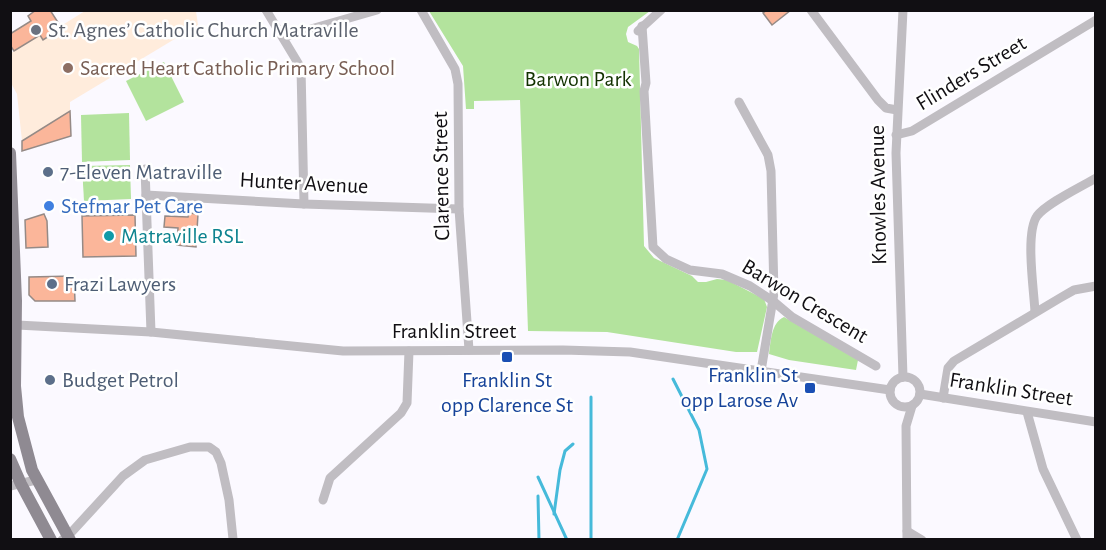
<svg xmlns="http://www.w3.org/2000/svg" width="1106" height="550" viewBox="0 0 1106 550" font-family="'Alegreya Sans',sans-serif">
  <rect width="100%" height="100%" fill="#fbf9ff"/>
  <polygon fill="#ffecdc" points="85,11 196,11 198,25 70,102 70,111 22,141 17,94 11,83 11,53 40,35 43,40 57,32 56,29"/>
  <g fill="#b3e39d">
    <polygon points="429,11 650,11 628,27 626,34 628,42 637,46 639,49 644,246 654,258 692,276 698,282 706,282 717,279 727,280 764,299 767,307 757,352 736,352 607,332 528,331 520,100 474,101 474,109 466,109 463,66"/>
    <polygon points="164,62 184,102 146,121 126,81"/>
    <polygon points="129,113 130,160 82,162 81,115"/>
    <polygon points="130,165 131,199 84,201 82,166"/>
    <path d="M 784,317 L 858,360 L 856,370 L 789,360 L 769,354 C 771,341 771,323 784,317 Z"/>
  </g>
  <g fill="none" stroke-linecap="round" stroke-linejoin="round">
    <g stroke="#46bada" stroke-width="3">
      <polyline points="673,379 699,430 707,469 677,540"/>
      <polyline points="538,477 567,540"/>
      <polyline points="538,496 539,540"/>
      <polyline points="554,514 560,470 565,451 573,444"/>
      <polyline points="591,540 591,397"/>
    </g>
  </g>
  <g fill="#fbb69a" stroke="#958a86" stroke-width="1.5">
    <polygon points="36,10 50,10 59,24 54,26 57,31 43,40 40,35 14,51 10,45 10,34 31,21 28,16"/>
    <polygon points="767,10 791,10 772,25 763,13"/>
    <polygon points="70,111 71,136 22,151 22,141"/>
    <polygon points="189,213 198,214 196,247 177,245 178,228 164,227 165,216 188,217"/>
    <polygon points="44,214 47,221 48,247 26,248 25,220"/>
    <polygon points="135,215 136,256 83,257 82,216"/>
    <polygon points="74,276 75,301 35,301 29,295 29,277"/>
  </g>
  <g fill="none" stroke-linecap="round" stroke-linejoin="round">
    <g stroke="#c0bdc2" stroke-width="9">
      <polyline points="266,10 301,68 304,204"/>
      <polyline points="421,10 455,69 458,84 459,209 469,350"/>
      <polyline points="811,10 878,100 886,108 897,110"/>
      <polyline points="642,26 646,83 644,91 653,247 666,259 690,270 722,274 750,286 773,301 792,317 876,366"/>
      <polyline points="638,31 661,10"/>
      <polyline points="283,37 377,10"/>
      <polyline points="739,102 768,155 771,171 774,293 761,371"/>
      <polyline points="896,135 912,131 1096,20"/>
      <polyline points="145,169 151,332"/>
      <polyline points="146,195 304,204 459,209"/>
      <path d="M 1035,312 C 1034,290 1025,233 1037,216 C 1047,203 1081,187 1096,178"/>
      <polyline points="11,326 17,325 151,332 343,351 563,350 630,352 890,390"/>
      <circle cx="905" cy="392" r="15"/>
      <polyline points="903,377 896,153 903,10"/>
      <polyline points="920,394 1096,422"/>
      <polyline points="943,398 948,368 954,361 1060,298 1074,290 1096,286"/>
      <polyline points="1027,412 1043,469 1077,540"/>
      <polyline points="10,486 36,480"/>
      <polyline points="323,500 330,478 401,413 407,403 409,351"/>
      <polyline points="907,531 922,540"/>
      <polyline points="62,540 68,536 123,476 145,460 190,447 209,447 216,452 221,463 229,500 233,539"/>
      <polyline points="907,540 906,426 912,406"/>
    </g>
    <g stroke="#8f8a92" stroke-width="12">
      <polyline points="10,153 16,301 15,386 18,417 32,470 70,540"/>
      <polyline points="10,459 21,484 51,540"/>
    </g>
  </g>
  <circle fill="#6b7280" stroke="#fff" stroke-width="2" cx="36" cy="30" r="6"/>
  <circle fill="#8d6e63" stroke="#fff" stroke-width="2" cx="68" cy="68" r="6"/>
  <g fill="#5c6f8a" stroke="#fff" stroke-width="2">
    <circle cx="48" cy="172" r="6"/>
    <circle cx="52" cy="284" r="6"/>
    <circle cx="50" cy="380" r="6"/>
  </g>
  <circle fill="#3f7fe0" stroke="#fff" stroke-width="2" cx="49" cy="206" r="6"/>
  <circle fill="#0f9aa8" stroke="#fff" stroke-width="2" cx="109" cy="236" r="6"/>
  <g fill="#1a4fb4" stroke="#fff" stroke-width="2">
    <rect x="501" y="351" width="12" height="12" rx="3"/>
    <rect x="804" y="382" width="12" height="12" rx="3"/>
  </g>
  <g text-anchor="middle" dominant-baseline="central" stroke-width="5" stroke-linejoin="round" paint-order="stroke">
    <g font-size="22" fill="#5b616d" stroke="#fff" text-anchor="start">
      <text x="48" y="30">St. Agnes’ Catholic Church Matraville</text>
    </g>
    <g font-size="22" fill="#785e54" stroke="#fff" text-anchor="start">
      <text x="80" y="68">Sacred Heart Catholic Primary School</text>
    </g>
    <g font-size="22" fill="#110f13" stroke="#fff">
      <text transform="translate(971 73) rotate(-31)">Flinders Street</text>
      <text transform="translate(441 176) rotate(-91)">Clarence Street</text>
      <text transform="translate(304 183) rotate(3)">Hunter Avenue</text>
      <text transform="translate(878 195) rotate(-91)">Knowles Avenue</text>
      <text transform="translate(805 301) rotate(31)">Barwon Crescent</text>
      <text x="454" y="331">Franklin Street</text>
      <text transform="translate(1011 389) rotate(9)">Franklin Street</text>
    </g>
    <g font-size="22" fill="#133200" stroke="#fff">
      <text x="578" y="79">Barwon Park</text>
    </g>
    <g font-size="22" fill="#4e5e75" stroke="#fff" text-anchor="start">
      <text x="60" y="172">7-Eleven Matraville</text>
      <text x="64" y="284">Frazi Lawyers</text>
      <text x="62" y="380">Budget Petrol</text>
    </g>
    <g font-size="22" fill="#366cbe" stroke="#fff" text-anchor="start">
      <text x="61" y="206">Stefmar Pet Care</text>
    </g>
    <g font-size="22" fill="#0d838f" stroke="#fff" text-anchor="start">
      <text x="121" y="236">Matraville RSL</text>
    </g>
    <g font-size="22" fill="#164399" stroke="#fff" text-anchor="end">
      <text x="798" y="375">Franklin St<tspan x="798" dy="25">opp Larose Av</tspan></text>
      <text x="507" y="380" text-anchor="middle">Franklin St<tspan x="507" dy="25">opp Clarence St</tspan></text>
    </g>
  </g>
  <rect width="1106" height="550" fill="none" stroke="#110f13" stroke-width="24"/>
</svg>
